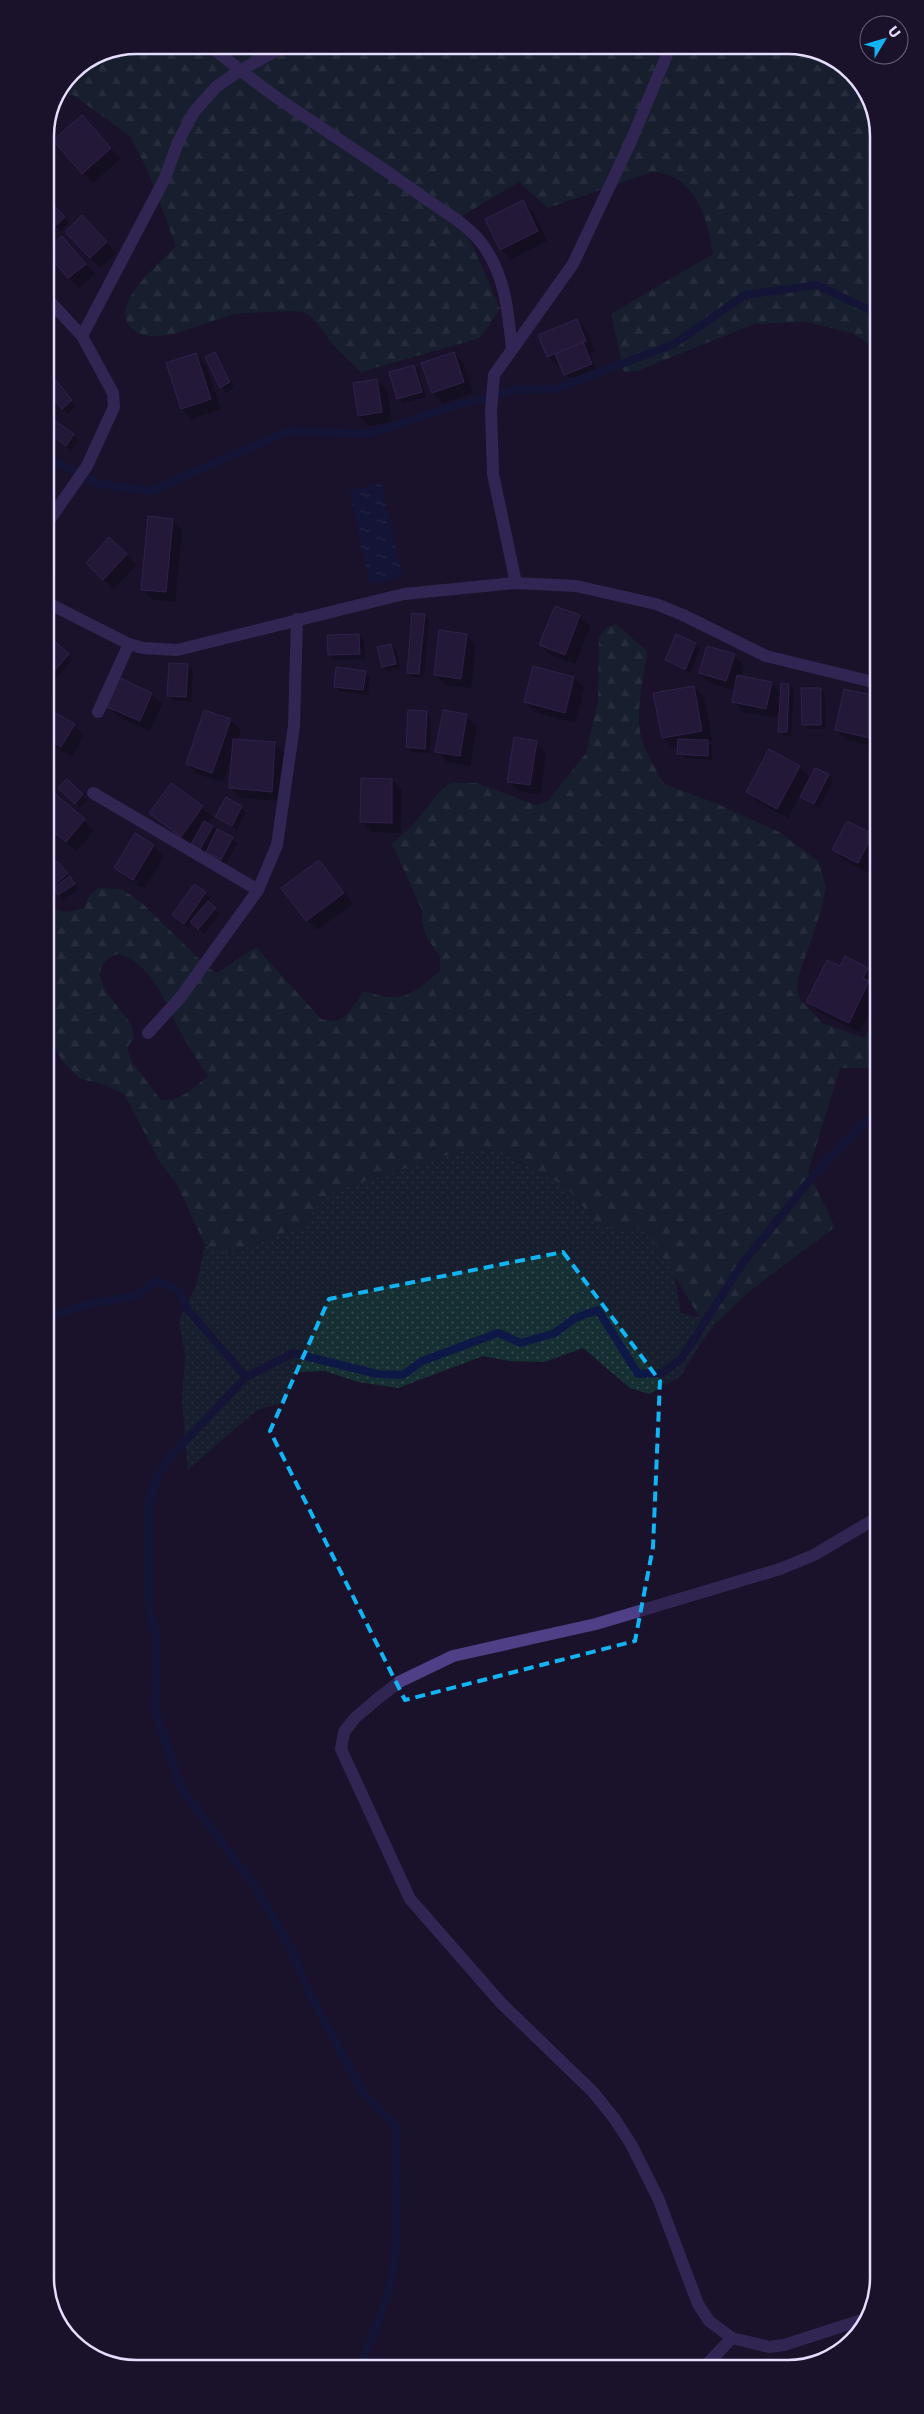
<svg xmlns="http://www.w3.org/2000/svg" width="924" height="2414" viewBox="0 0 924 2414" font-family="Commissioner,sans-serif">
  <defs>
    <pattern id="grass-dots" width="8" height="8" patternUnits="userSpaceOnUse" patternTransform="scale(1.25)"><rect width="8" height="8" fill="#152f33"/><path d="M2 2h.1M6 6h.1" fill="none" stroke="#374d51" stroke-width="1.8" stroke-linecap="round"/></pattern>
    <pattern id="forest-firs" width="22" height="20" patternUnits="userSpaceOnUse" patternTransform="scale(1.25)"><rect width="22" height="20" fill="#152f33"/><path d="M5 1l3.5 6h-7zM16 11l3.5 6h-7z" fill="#374d51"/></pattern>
    <pattern id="water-ripples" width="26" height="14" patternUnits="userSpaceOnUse" patternTransform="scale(1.25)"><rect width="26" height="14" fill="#0e1847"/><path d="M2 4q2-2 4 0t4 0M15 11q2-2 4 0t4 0" fill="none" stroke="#313962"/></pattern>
  </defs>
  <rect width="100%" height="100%" fill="#1a122a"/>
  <polygon fill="url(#grass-dots)" points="470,1148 496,1151 565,1186 597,1223 619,1231 644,1226 674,1272 681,1313 717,1322 700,1344 680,1377 649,1394 630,1388 583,1348 544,1362 509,1361 483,1356 398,1388 358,1382 325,1371 296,1372 285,1402 257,1410 188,1470 182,1400 185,1356 179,1320 196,1286 205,1245 229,1254 302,1226 317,1207 334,1191"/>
  <g fill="url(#forest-firs)" fill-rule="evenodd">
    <path d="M 135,45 L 795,45 L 848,67 L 876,112 L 876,350 L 853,333 L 806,322 L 754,324 L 637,371 L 624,372 L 611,314 L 713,254 C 708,218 695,174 652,172 L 548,208 L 519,182 L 462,216 L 463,228 L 475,250 L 500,309 L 480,338 L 361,372 C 352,364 344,356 336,348 C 326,338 316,316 302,312 C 293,310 247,313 237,314 C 209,318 150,354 129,325 C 112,301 160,263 176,246 L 148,171 L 130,136 L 73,95 L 62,94 L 72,71 L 101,52 Z"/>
    <path d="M 616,624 L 647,651 C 644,679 633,716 643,743 C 648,757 657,771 664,784 L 713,802 L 779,832 L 819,862 L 826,887 L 821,911 L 799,975 L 797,987 L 800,999 L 822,1023 L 864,1038 L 877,1017 L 877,1068 L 840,1068 L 808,1172 L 835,1227 L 750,1291 L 717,1322 L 700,1318 L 644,1226 L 619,1231 L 597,1223 L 565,1186 L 496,1151 L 470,1148 L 334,1191 L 317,1207 L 302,1226 L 228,1254 L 205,1245 L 177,1184 L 161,1164 L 124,1094 L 103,1084 L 80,1079 L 62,1061 L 51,1038 L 46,1036 L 46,907 L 67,912 L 84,908 L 89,896 L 98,888 L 122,889 L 143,904 L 207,967 L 217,973 L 256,947 L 321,1019 C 346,1026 350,1010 364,991 C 404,1004 410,996 440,971 L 440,957 L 426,936 L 422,923 L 422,910 L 392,844 L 411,827 L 442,789 L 452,783 L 476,783 L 536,805 L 548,801 L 586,753 L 598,701 L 599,637 L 607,627 ZM 117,954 C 153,962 165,1004 181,1033 C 189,1048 199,1062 208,1076 C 194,1087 179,1103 161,1100 L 131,1061 L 127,1048 L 134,1038 C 133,1035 133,1030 132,1027 C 121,1005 76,971 117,954 Z"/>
  </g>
  <polygon fill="url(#water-ripples)" points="381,483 403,577 370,584 349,491"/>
  <g fill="#0007" fill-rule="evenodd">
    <polygon points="92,126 120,159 93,183 83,173"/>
    <polygon points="45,190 55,203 52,205 69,223 60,231 45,215"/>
    <polygon points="523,202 533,212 547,241 511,259 501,249"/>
    <polygon points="92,227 116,253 100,268 90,258"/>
    <polygon points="45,231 53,240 46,246 45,245"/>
    <polygon points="62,238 95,274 79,288 46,251"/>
    <polygon points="577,321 587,331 595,351 590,353 596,369 570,379 561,365 558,366 548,356"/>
    <polygon points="453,353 464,364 473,393 443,403 433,393"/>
    <polygon points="214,354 219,358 234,387 226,392 221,387"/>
    <polygon points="196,355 206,365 221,409 192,419 182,409 168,363"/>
    <polygon points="414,366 418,371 426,397 403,403 398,398"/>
    <polygon points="55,380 76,406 67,413 46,388"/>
    <polygon points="377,380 387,390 392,422 369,426 359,416"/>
    <polygon points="48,417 78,440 71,450 46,432"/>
    <polygon points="172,520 182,530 175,602 152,599 142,589"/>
    <polygon points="109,539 136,565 114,589 87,563"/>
    <polygon points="424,615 429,620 424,678 413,677 408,672"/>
    <polygon points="579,616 590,627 575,664 551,655 541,645"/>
    <polygon points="359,635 364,640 365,659 334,660 329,655"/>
    <polygon points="466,635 476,645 471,688 445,685 435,674"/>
    <polygon points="54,642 73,659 55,680 46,672 46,651"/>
    <polygon points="695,644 700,649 690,673 671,665 666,660"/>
    <polygon points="391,645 396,650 400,668 388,671 383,666"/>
    <polygon points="734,655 744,666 740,677 771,683 781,693 789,685 794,690 791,736 784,736 780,731 781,703 776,718 744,712 734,702 736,691 711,683 700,673"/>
    <polygon points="188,666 193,670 191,702 173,700 168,696"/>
    <polygon points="534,667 574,678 584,688 575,723 535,712 525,702"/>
    <polygon points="365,672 370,677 368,695 340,691 335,686"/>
    <polygon points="694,687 704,697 712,741 707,742 712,746 712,760 684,758 679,754 679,747 673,748 663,737"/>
    <polygon points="820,689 825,694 826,729 808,729 803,725"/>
    <polygon points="151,694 162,704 150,731 119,717 109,707"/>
    <polygon points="877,697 877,747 847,740 837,730"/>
    <polygon points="48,710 74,725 84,735 72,757 46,741"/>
    <polygon points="426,712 431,717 430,753 412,752 408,747"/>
    <polygon points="466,716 477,726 470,766 447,762 437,751"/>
    <polygon points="230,720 241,730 237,741 274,743 285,754 281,801 241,798 231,788 232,755 223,782 197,774 187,764"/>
    <polygon points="536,742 546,752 540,795 519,791 509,781"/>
    <polygon points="799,767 811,779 828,775 833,780 819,808 801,797 809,783 807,781 788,818 758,802 748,792"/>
    <polygon points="392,780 402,790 401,833 371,832 361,821"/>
    <polygon points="67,781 87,800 80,808 59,788"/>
    <polygon points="171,784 213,817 208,824 237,843 226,864 212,857 206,851 205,853 192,846 151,813"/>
    <polygon points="47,789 94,830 77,851 46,825"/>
    <polygon points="226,799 246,812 237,830 217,817"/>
    <path d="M 136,835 L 154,846 L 164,856 L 144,889 L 126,878 L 116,868 ZM 126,874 L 139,882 L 138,884 L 126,877 Z"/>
    <polygon points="872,835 877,840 877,856 869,873 844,860 833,850"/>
    <polygon points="57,862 79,889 63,899 57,892 54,895 46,887"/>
    <polygon points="319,862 353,904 317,930 307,920"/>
    <polygon points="195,886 210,898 207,902 220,914 204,933 192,923 189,928 178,920"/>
    <polygon points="840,968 867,969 877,979 873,987 877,991 877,996 860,1032 818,1012 808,1002"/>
  </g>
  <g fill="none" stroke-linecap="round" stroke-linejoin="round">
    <g stroke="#0e1847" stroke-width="8">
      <polyline points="46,457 99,484 151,491 288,431 367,434 451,407 519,389 555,389 674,344 745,295 817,285 876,313"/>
      <polyline points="47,1312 61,1314 84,1305 136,1296 157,1281 179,1291 189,1311 246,1377"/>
      <path d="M 361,2368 C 369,2338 385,2312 391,2281 C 400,2232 396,2178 397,2128 L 363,2093 L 310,1994 L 290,1947 L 278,1926 L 254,1885 L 181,1788 L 155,1710 L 157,1638 L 151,1617 L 149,1593 L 149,1502 L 157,1478 L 170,1457 L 246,1377 L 293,1353 L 377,1374 L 403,1375 L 422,1361 L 498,1333 L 521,1343 L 555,1333 L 575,1318 L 598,1310 L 638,1374 L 662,1373 L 681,1359 L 742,1264 L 824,1163 L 877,1111"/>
    </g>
  </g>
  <g fill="#2f1f4a" stroke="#4b3275">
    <polygon points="82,115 111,148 82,174 53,140"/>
    <polygon points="523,200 538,231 500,250 485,219"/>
    <polygon points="50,201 65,217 54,227 45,217 45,205"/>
    <polygon points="82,215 107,242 90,258 65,232"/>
    <polygon points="62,236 86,264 68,278 45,252"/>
    <polygon points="577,319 586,341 547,357 538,335"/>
    <polygon points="583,342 592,364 564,375 555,354"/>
    <polygon points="215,352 230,382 220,388 205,357"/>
    <polygon points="454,352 464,382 432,393 421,363"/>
    <polygon points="196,353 211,399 181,409 166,363"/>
    <polygon points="414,365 422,392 397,399 389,372"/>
    <polygon points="55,379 72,400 62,409 46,390 46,386"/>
    <polygon points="377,379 382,412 358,416 353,383"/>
    <polygon points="47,415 74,434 66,446 46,431"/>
    <polygon points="148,516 173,519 166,592 141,590"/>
    <polygon points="109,537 127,554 103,580 86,563"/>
    <polygon points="555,606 580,615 565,655 539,645"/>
    <polygon points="412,613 425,614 419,674 407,673"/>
    <polygon points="439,630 467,634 461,679 434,675"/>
    <polygon points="359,634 360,654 328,655 327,635"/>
    <polygon points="676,634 696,643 685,670 665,660"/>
    <polygon points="53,640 69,654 50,676 46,673 46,649"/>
    <polygon points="391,644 396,664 382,667 377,647"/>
    <polygon points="707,646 735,654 726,681 699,673"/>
    <polygon points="169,663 188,664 186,697 167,696"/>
    <polygon points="533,666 574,677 565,713 524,702"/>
    <polygon points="336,667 366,671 363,690 334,687"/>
    <polygon points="737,675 772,682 766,709 732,702"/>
    <polygon points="120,678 152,693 140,721 107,707"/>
    <polygon points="781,683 789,684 787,732 778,732"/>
    <polygon points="694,686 702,731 662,738 653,693"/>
    <polygon points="801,688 821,688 821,725 802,725"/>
    <polygon points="844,689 877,696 877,727 874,739 835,730"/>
    <polygon points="47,708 75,724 61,747 46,738"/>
    <polygon points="204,710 231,719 212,773 186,764"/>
    <polygon points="408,710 427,711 425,749 406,747"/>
    <polygon points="443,710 467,714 460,756 435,752"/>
    <polygon points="514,737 537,741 530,785 507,782"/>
    <polygon points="233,739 275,742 272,792 229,788"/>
    <polygon points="678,739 708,740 708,756 677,754"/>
    <polygon points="769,749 800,766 777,809 746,792"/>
    <polygon points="815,768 829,774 814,804 800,797"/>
    <polygon points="361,778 392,779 392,823 360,822"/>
    <polygon points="67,779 83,794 75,804 58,788"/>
    <polygon points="171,783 203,806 181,837 149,813"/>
    <polygon points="47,787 85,819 66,842 46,825"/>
    <polygon points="226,797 242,806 232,826 215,817"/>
    <polygon points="204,821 213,826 200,849 191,844"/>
    <polygon points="847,821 873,834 858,863 832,850"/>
    <polygon points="217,829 233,837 221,860 206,852"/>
    <polygon points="135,833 154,845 133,880 114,868"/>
    <polygon points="319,860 344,893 306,921 281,888"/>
    <polygon points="57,861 68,873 48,891 46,889 46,870"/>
    <polygon points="70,876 75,884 58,895 53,888"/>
    <polygon points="194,884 206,892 184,924 172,915"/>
    <polygon points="208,901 216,908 198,929 190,922"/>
    <polygon points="845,956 868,968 863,978 869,981 849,1023 806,1002 827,960 840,966"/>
  </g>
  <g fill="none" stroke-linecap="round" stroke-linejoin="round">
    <g stroke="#4f3f86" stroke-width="12">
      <path d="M 210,45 C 275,103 353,145 423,197 C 444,212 471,226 485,248 C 506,279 508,313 512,349"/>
      <polyline points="45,296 82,336 113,393 114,407 87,466 46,525"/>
      <polyline points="82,336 165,178 178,142 194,112 216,87 239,71 287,45"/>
      <polyline points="516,583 493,474 491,411 494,375 573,264 631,141 671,45"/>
      <polyline points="46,602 129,644 143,648 177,650 404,594 516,583 576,586 656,604 683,615 766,656 877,683"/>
      <polyline points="98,712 129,644"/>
      <polyline points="93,793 258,890"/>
      <polyline points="148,1033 180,998 258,890 277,845 294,726 297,619"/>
      <polyline points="865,2319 784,2345 769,2347 732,2338 709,2321 698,2304 658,2198 631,2144 614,2118 593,2092 501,2003 410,1899 341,1749 344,1732 355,1718 376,1700 399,1682 453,1656 596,1624 780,1569 814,1555 878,1517"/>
      <polyline points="705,2366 732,2338"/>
    </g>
  </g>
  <path d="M0 0H924V2414H0ZM 563,1252 L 660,1381 L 653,1547 L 635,1641 L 405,1700 L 270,1431 L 329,1299 Z" fill="#1a122a" fill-opacity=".55" fill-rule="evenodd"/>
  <path fill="none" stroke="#12b4f4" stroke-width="4" stroke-dasharray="10 6" stroke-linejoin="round" d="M 563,1252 L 660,1381 L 653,1547 L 635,1641 L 405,1700 L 270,1431 L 329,1299 Z"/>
  <path d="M0 0H924V2414H0ZM136 54H788A82 82 0 0 1 870 136V2278A82 82 0 0 1 788 2360H136A82 82 0 0 1 54 2278V136A82 82 0 0 1 136 54Z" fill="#1a122a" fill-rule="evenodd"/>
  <path fill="none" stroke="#e6dcfd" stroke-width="2.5" d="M136 54H788A82 82 0 0 1 870 136V2278A82 82 0 0 1 788 2360H136A82 82 0 0 1 54 2278V136A82 82 0 0 1 136 54Z"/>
  <g transform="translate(884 40) rotate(52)"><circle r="24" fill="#1a122a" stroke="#6c637e"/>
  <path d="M0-4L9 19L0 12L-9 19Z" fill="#12b4f4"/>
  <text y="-8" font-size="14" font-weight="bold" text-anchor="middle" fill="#e6dcfd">U</text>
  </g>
</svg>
